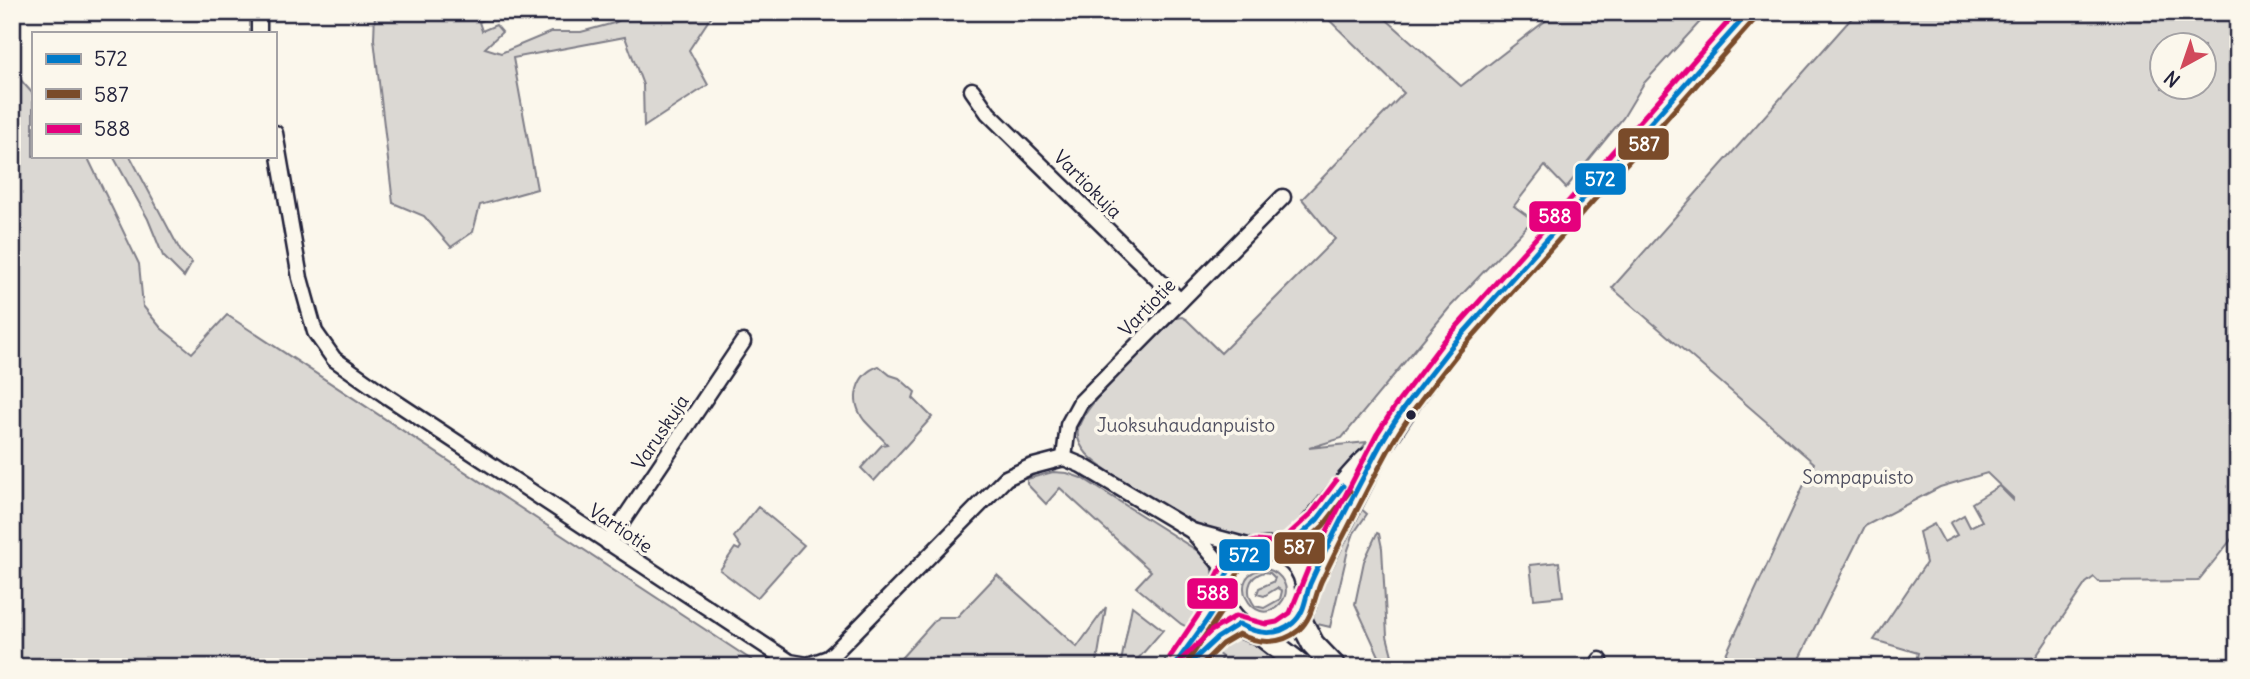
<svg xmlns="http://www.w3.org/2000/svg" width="2250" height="679" viewBox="0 0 2250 679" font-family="Delius,sans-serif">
  <rect width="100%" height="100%" fill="#fbf7ec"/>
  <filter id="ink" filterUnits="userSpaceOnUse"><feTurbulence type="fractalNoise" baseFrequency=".0143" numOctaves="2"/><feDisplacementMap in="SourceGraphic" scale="14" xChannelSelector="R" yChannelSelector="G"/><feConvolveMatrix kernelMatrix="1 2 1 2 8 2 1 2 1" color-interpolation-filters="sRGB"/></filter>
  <g filter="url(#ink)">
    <g fill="#dbd8d3" stroke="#7e7d87" stroke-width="2" fill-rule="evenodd">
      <polygon points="375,12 491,12 490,17 479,22 482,31 496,25 502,32 485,48 501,53 551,32 581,32 614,23 635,12 714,12 689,50 708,85 644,127 643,85 625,37 513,58 537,189 480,205 473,232 451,247 424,216 393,203 374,39"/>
      <path d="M 1321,12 L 1378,12 L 1461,86 L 1557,12 L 1709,12 L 1644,83 L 1623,118 L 1566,188 L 1545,166 L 1514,206 L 1533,220 L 1450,307 L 1342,438 L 1309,448 L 1367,442 C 1350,463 1306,529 1283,538 C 1269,545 1225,534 1210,529 C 1185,520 1104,473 1087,454 C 1081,447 1076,439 1078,430 C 1081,405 1155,339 1176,318 L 1182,317 L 1187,320 L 1221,353 L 1335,239 L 1302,199 L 1404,93 Z"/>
      <path d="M 1857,12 L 2238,12 L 2238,531 L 2198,581 L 2099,582 L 2094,577 L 2086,583 L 2035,658 L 2032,667 L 1914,667 L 1918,653 L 1874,640 L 1926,563 L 1919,532 L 1934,524 L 1944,542 L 1957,535 L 1950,523 L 1964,515 L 1970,527 L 1982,521 L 1972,503 L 1999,486 L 2013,500 L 2013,498 L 1987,473 L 1940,487 L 1865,526 L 1795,667 L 1720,667 L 1814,463 L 1612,288 ZM 2162,46 L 2204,46 L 2204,88 L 2162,88 Z"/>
      <polygon points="12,70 33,94 33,156 87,156 139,264 143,306 161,328 192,353 227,315 762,667 12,667"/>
      <polygon points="113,156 130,156 181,252 192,263 184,277 163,256 148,219"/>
      <path d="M 879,366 L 890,375 L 899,378 L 915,392 L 913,398 L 932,417 L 874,481 L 861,468 L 882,445 L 887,444 C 880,436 871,428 864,420 C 849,400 856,374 879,366 Z"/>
      <path d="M 1053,472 L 1067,473 L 1084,479 L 1204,555 C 1227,584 1206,603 1189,628 L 1181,624 L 1136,587 L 1151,571 L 1060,488 L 1046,504 L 1027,484 L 1027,479 Z"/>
      <polygon points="758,507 804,545 757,598 720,570 735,548 739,550 741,547 734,537"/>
      <polygon points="1359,507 1367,514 1354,533 1348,550 1330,627 1313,623 1314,609 1344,532"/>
      <polygon points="1377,533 1379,534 1382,548 1387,636 1395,667 1384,667 1355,604 1364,561"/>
      <polygon points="1559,562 1563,596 1534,599 1530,565"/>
      <path d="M 1267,569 C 1282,573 1293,590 1280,604 C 1254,633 1221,571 1267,569 ZM 1264,572 L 1270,573 L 1275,578 L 1273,582 L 1259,588 L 1257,594 L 1264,596 L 1277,588 L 1282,591 L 1280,599 L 1264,608 L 1255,606 C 1245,593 1247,577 1264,572 Z"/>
      <polygon points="997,575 1077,647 1106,607 1096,667 893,667 938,617 957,617"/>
      <polygon points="1132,606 1163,630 1131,667 1120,667"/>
      <polygon points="1233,638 1257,642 1283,662 1278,667 1228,667 1220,660 1222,657 1212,649"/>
    </g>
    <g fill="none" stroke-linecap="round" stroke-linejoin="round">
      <g stroke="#22223b" stroke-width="19">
        <g id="street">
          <polyline points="259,12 259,33"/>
          <polyline points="972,90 988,113 1180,301"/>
          <polyline points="275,133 300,278 315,332 334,359 388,397 790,662 808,665 828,658 835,652 1006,478 1030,467 1064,458 1081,465 1192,531 1259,549"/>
          <polyline points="1064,458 1068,425 1080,403 1283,197"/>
          <polyline points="1192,531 1227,572"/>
          <polyline points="608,543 743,342"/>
          <polyline points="1597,667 1600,660"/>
        </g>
      </g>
      <g stroke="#22223b" stroke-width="26">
        <g id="secondary">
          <circle cx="1265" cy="591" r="42"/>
          <path d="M 1282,552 C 1317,525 1337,488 1368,459"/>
          <polyline points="1308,589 1378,451 1412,399 1451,347 1749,12"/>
          <polyline points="1299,617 1313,644 1335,667"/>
          <polyline points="1259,633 1303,667"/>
          <polyline points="1175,667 1223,593"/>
          <path d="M 1186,667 C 1203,650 1217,634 1239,624"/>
        </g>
      </g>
      <use href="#street" stroke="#fbf7ec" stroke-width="14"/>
      <use href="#secondary" stroke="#fbf7ec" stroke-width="21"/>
      <g stroke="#fbf7ec" stroke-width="10">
        <g id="bus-1">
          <path d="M 1177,662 C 1191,641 1212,617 1222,594 C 1224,589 1224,584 1225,579 C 1235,550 1257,549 1282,552 L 1317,520 L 1343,486"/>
          <path d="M 1186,667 L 1217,638 L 1239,624 C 1257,634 1277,637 1293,623 C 1305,613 1305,598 1310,584 C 1330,539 1354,495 1377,451 C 1397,413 1425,381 1451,347 L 1749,12"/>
        </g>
      </g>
      <g stroke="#fbf7ec" stroke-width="10">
        <g id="bus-2">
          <polyline points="1184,667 1231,597 1233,582 1240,569 1260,558 1282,561 1287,559 1323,526 1350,491"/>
          <path d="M 1199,667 L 1222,644 L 1239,634 C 1259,644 1281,645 1299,630 C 1313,617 1314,598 1321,582 C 1342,538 1364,495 1387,453 C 1406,417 1433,385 1458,353 L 1756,18"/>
        </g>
      </g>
      <g stroke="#fbf7ec" stroke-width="10">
        <g id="bus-3">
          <polyline points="1170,657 1215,590 1217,576 1227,557 1245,544 1256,541 1279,543 1311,514 1336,481"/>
          <polyline points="1180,661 1211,631 1236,616 1266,624 1277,622 1290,613 1310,564 1377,434 1395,406 1444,341 1737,12"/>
        </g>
      </g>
      <use href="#bus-1" stroke="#007ac9" stroke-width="5"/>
      <use href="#bus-2" stroke="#7a4b2a" stroke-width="5"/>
      <use href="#bus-3" stroke="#e5007d" stroke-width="5"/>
    </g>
  </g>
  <circle fill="#22223b" stroke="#fbf7ec" stroke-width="2.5" cx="1411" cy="415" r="6"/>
  <g text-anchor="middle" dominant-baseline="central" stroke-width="7" stroke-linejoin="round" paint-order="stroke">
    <g font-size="19" fill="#22223b" stroke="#fbf7ec">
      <text transform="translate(1088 184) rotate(45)">Vartiokuja</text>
      <text transform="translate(1147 307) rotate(-46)">Vartiotie</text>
      <text transform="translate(660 432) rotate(-56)">Varuskuja</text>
      <text transform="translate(621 528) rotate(34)">Vartiotie</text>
    </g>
    <g font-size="19" fill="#505061" stroke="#fbf7ec">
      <text x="1186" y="425">Juoksuhaudanpuisto</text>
      <text x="1858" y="477">Sompapuisto</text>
    </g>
  </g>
  <g stroke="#fbf7ec" stroke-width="2.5">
    <rect x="1617" y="127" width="53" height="34" rx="7" fill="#7a4b2a"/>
    <rect x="1574" y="162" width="53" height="34" rx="7" fill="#007ac9"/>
    <rect x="1528" y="200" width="54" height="33" rx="7" fill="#e5007d"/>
    <rect x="1273" y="531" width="53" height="34" rx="7" fill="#7a4b2a"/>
    <rect x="1218" y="538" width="53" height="34" rx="7" fill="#007ac9"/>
    <rect x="1186" y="577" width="53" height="33" rx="7" fill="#e5007d"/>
  </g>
  <g font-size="19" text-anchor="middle" font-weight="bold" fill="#fff">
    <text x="1644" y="151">587</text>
    <text x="1600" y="186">572</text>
    <text x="1555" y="223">588</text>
    <text x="1299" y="554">587</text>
    <text x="1244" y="562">572</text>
    <text x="1213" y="600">588</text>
  </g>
  <rect width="2250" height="679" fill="none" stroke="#fbf7ec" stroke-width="42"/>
  <rect x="21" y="21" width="2208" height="637" fill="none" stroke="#22223b" stroke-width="2.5" filter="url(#ink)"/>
  <rect x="32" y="32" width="245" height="126" fill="#fbf7ec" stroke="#a4a2a5" stroke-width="2"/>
  <rect x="46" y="54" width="35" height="10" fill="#007ac9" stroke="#a4a2a5" stroke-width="2"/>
  <text x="94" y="66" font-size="21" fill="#22223b">572</text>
  <rect x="46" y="89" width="35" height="10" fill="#7a4b2a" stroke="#a4a2a5" stroke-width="2"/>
  <text x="94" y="102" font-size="21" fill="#22223b">587</text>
  <rect x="46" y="124" width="35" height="10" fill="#e5007d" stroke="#a4a2a5" stroke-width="2"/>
  <text x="94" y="136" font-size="21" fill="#22223b">588</text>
  <g transform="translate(2183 66) rotate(220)"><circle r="33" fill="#fbf7ec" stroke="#a4a2a5" stroke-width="2"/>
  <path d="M0-5L12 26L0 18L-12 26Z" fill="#d1495b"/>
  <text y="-10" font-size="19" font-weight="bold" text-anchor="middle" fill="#22223b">N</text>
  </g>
</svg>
